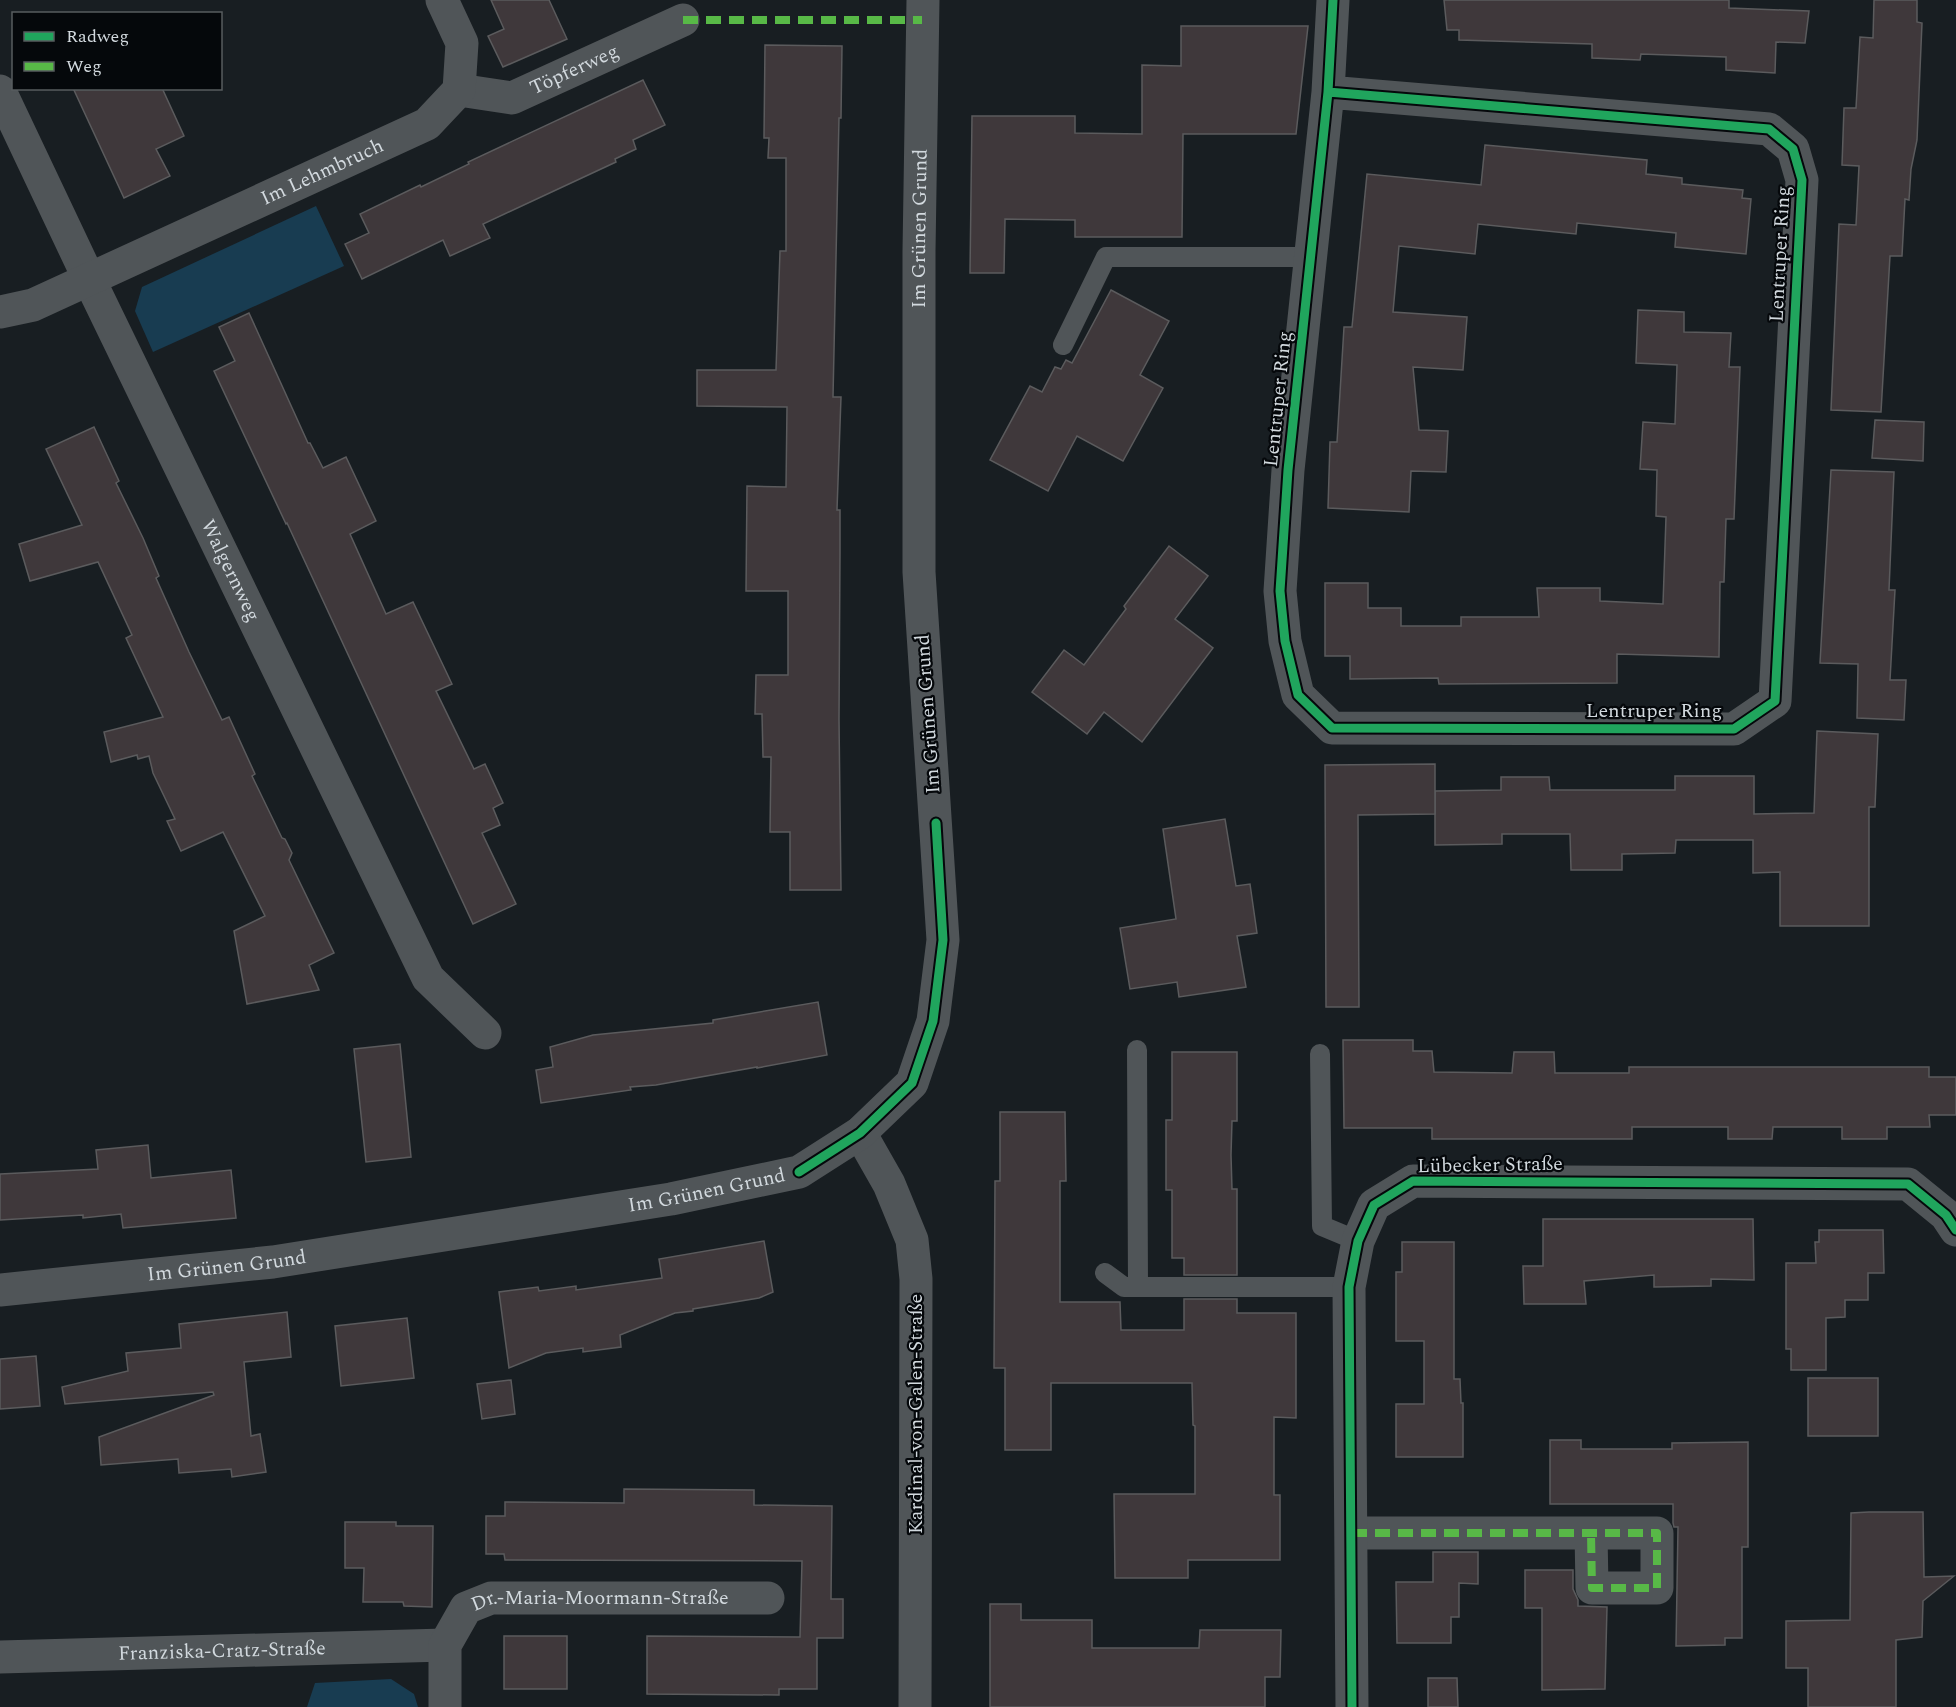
<svg xmlns="http://www.w3.org/2000/svg" width="1956" height="1707" viewBox="0 0 1956 1707" font-family="Spectral,serif">
  <rect width="100%" height="100%" fill="#181e22"/>
  <g fill="#183c51">
    <polygon points="316,206 344,266 153,352 135,311 142,287"/>
    <polygon points="391,1679 414,1694 418,1707 307,1707 315,1683"/>
  </g>
  <g fill="#3f383b" stroke="#5b5b5d" stroke-width="1.5">
    <polygon points="491,0 549,0 567,39 503,67 488,36 504,29"/>
    <polygon points="1444,0 1729,0 1729,8 1809,11 1805,43 1776,42 1775,73 1726,70 1726,57 1641,54 1640,60 1592,58 1592,44 1459,40 1459,30 1447,30"/>
    <polygon points="1874,0 1917,0 1917,22 1922,23 1917,140 1911,169 1909,200 1905,199 1902,256 1890,256 1881,412 1831,410 1839,224 1856,225 1859,166 1842,165 1844,108 1856,108 1860,37 1873,38"/>
    <polygon points="1181,26 1308,26 1296,134 1183,134 1182,237 1075,237 1075,220 1005,219 1004,273 970,273 972,116 1075,116 1075,133 1142,134 1142,65 1181,66"/>
    <polygon points="765,45 842,46 841,118 839,118 833,397 841,397 837,510 840,510 840,553 839,719 841,890 790,890 790,832 770,832 771,757 763,757 762,714 755,714 756,675 788,675 788,591 746,591 747,486 786,487 787,407 697,406 697,370 776,370 780,251 786,251 786,158 768,158 769,138 764,138"/>
    <polygon points="643,80 665,125 633,140 636,149 615,159 616,162 483,224 490,238 450,256 443,240 362,279 345,244 369,233 360,214 420,185 421,187 469,164 468,162"/>
    <polygon points="73,88 162,88 184,136 156,149 170,176 124,198"/>
    <polygon points="1485,145 1647,160 1646,174 1682,178 1682,184 1743,190 1742,198 1751,199 1746,254 1675,247 1676,233 1577,223 1576,234 1478,224 1475,254 1399,246 1393,312 1467,317 1463,370 1413,367 1419,430 1448,431 1446,472 1411,471 1409,512 1328,508 1330,442 1337,442 1344,327 1352,327 1367,174 1481,185"/>
    <polygon points="1111,290 1169,321 1140,375 1163,388 1123,461 1077,436 1048,491 990,460 1030,386 1042,392 1055,367 1061,369 1066,360 1072,363"/>
    <polygon points="1638,310 1684,312 1684,332 1731,333 1729,367 1740,367 1734,519 1726,519 1724,582 1720,582 1719,657 1617,654 1617,683 1439,684 1438,678 1350,679 1350,656 1325,656 1325,583 1368,583 1368,608 1401,608 1401,626 1461,626 1461,617 1539,617 1537,588 1600,588 1600,601 1663,604 1666,517 1656,516 1657,470 1640,469 1643,422 1675,424 1677,365 1636,363"/>
    <polygon points="249,313 308,443 310,443 323,468 346,457 376,521 350,534 386,614 413,602 452,684 436,691 474,769 485,764 503,803 493,808 500,825 482,833 516,904 473,924 287,523 286,524 214,371 235,361 219,327"/>
    <polygon points="1875,420 1924,422 1923,461 1872,458"/>
    <polygon points="94,427 119,481 116,483 143,538 159,576 156,578 189,652 222,720 229,717 255,774 252,776 282,838 285,839 292,853 289,860 334,953 309,965 319,990 247,1004 234,931 265,916 223,832 181,851 167,821 175,819 153,773 149,756 138,759 137,755 111,762 104,732 163,717 126,638 132,635 98,562 30,581 19,544 82,525 46,449"/>
    <polygon points="1831,470 1894,472 1889,590 1895,590 1890,680 1906,680 1904,720 1857,718 1858,664 1820,663"/>
    <polygon points="1169,546 1208,576 1175,619 1213,648 1142,742 1104,712 1087,734 1032,692 1064,650 1084,665 1126,609 1124,606"/>
    <polygon points="1817,731 1878,734 1875,807 1869,807 1869,926 1780,926 1780,872 1753,873 1753,840 1676,840 1675,853 1622,854 1622,870 1571,870 1570,834 1502,834 1502,844 1435,845 1435,791 1501,790 1501,777 1549,777 1550,790 1675,790 1675,776 1754,776 1754,814 1814,813"/>
    <polygon points="1435,764 1435,814 1358,815 1359,1007 1326,1007 1325,765"/>
    <polygon points="1225,819 1236,886 1250,884 1257,933 1237,936 1246,987 1179,997 1177,982 1130,989 1120,928 1176,919 1163,829"/>
    <polygon points="818,1002 827,1055 757,1068 757,1067 656,1085 630,1087 631,1090 541,1103 536,1070 553,1067 550,1047 593,1035 713,1023 713,1020"/>
    <polygon points="1343,1040 1413,1040 1413,1051 1432,1051 1434,1072 1512,1073 1514,1052 1554,1052 1555,1073 1629,1073 1629,1067 1929,1067 1929,1077 1956,1077 1956,1115 1929,1115 1930,1127 1887,1127 1887,1139 1842,1139 1842,1127 1773,1127 1772,1139 1728,1139 1728,1127 1632,1127 1632,1139 1432,1139 1432,1128 1344,1128"/>
    <polygon points="400,1044 411,1157 366,1162 354,1049"/>
    <polygon points="1172,1052 1237,1052 1237,1121 1232,1121 1231,1155 1232,1189 1237,1189 1237,1275 1184,1275 1184,1258 1172,1258 1172,1190 1166,1190 1166,1120 1172,1120"/>
    <polygon points="1000,1112 1065,1112 1066,1181 1060,1181 1060,1302 1120,1302 1121,1330 1184,1330 1184,1299 1237,1299 1237,1313 1296,1313 1296,1418 1274,1417 1274,1495 1280,1495 1280,1560 1188,1560 1188,1578 1115,1578 1114,1494 1195,1494 1195,1426 1193,1425 1192,1383 1051,1383 1051,1450 1005,1450 1005,1368 994,1368 995,1181 1000,1181"/>
    <polygon points="148,1145 151,1178 231,1170 236,1218 123,1228 121,1214 83,1218 83,1215 0,1220 0,1174 98,1169 96,1150"/>
    <polygon points="1543,1219 1753,1219 1754,1280 1711,1279 1711,1286 1654,1287 1654,1275 1584,1281 1586,1304 1524,1304 1523,1266 1543,1266"/>
    <polygon points="1819,1230 1883,1230 1884,1273 1868,1273 1868,1300 1845,1300 1845,1317 1826,1318 1826,1370 1791,1370 1791,1349 1786,1349 1786,1263 1816,1263 1815,1242 1819,1242"/>
    <polygon points="764,1241 773,1292 759,1298 693,1309 693,1311 675,1313 620,1335 621,1347 583,1352 583,1348 546,1353 509,1368 499,1292 538,1287 539,1291 576,1286 576,1290 662,1278 659,1259"/>
    <polygon points="1402,1242 1454,1242 1454,1379 1460,1379 1461,1403 1463,1403 1463,1457 1396,1457 1396,1404 1424,1404 1424,1341 1396,1341 1396,1272 1402,1272"/>
    <polygon points="287,1312 291,1357 244,1362 251,1436 260,1434 266,1472 232,1477 231,1469 179,1473 178,1459 101,1465 99,1437 214,1395 213,1392 65,1404 62,1387 128,1371 126,1353 181,1348 179,1324"/>
    <polygon points="407,1318 414,1378 341,1386 335,1326"/>
    <polygon points="36,1356 40,1406 0,1409 0,1359"/>
    <rect x="1808" y="1378" width="70" height="58"/>
    <polygon points="511,1380 515,1414 482,1419 477,1384"/>
    <polygon points="1550,1440 1581,1440 1581,1449 1672,1449 1672,1443 1748,1442 1748,1547 1742,1547 1742,1638 1725,1638 1725,1645 1676,1646 1678,1527 1674,1527 1673,1523 1673,1504 1550,1504"/>
    <polygon points="624,1489 754,1490 754,1505 832,1506 831,1599 843,1599 843,1638 817,1638 817,1689 779,1689 779,1695 647,1694 647,1636 800,1637 802,1561 505,1560 504,1554 486,1554 486,1516 505,1516 505,1502 624,1503"/>
    <polygon points="1869,1512 1923,1512 1924,1577 1954,1576 1923,1601 1922,1637 1896,1640 1896,1707 1808,1707 1808,1668 1786,1668 1786,1621 1850,1620 1851,1513"/>
    <polygon points="345,1522 396,1522 396,1526 433,1526 432,1607 404,1606 403,1602 363,1602 364,1568 345,1568"/>
    <polygon points="1433,1552 1478,1552 1478,1584 1459,1583 1459,1617 1451,1617 1451,1643 1397,1643 1396,1582 1433,1582"/>
    <polygon points="1525,1570 1573,1570 1573,1589 1578,1600 1578,1606 1607,1607 1605,1689 1542,1690 1542,1608 1525,1608"/>
    <polygon points="990,1604 1021,1604 1021,1620 1092,1620 1092,1648 1199,1648 1200,1630 1281,1630 1280,1677 1265,1677 1265,1707 990,1707"/>
    <rect x="504" y="1636" width="63" height="53"/>
    <polygon points="1428,1678 1457,1678 1458,1707 1428,1707"/>
  </g>
  <g fill="none" stroke-linecap="round" stroke-linejoin="round">
    <g stroke="#505558" stroke-width="20">
      <polyline points="1063,345 1106,257 1310,257"/>
      <polyline points="1137,1050 1138,1287"/>
      <polyline points="1320,1054 1322,1226 1358,1241"/>
      <polyline points="1105,1273 1124,1287 1349,1287"/>
    </g>
    <g stroke="#505558" stroke-width="33">
      <path id="s1" d="M 459,90 L 512,98 L 683,20"/>
      <path id="s2" d="M 0,91 L 89,279 L 428,978 L 485,1033"/>
      <polyline points="1328,92 1769,129 1793,149 1802,180 1775,701 1734,729 1332,728 1298,695 1285,641 1280,591 1288,470 1328,92 1333,0"/>
      <path id="s3" d="M 0,312 L 33,305 L 427,124 L 459,90 L 462,43 L 442,0"/>
      <polyline points="860,1133 889,1184 912,1240 916,1279 915,1707"/>
      <polyline points="1352,1533 1657,1533 1657,1588 1592,1588 1591,1533"/>
      <path id="s4" d="M 0,1657 L 445,1645"/>
      <path id="s5" d="M 445,1707 L 445,1645 L 466,1608 L 491,1598 L 768,1598"/>
      <polyline points="1352,1707 1349,1287 1358,1241 1374,1205 1413,1181 1908,1184 1946,1215 1956,1230"/>
    </g>
    <path stroke="#505558" stroke-width="33" id="s6" d="M 0,1290 L 273,1262 L 671,1199 L 799,1172 L 860,1133 L 912,1083 L 933,1021 L 943,940 L 919,572 L 919,251 L 923,0"/>
    <g stroke="#58b947" stroke-width="8" stroke-dasharray="15 8" stroke-linecap="butt">
      <polyline points="683,20 922,20"/>
      <polyline points="1352,1533 1657,1533 1657,1588 1592,1588 1591,1533"/>
    </g>
    <g stroke="#05080b" stroke-width="13">
      <g id="cycleway">
        <polyline points="1328,92 1769,129 1793,149 1802,180 1775,701 1734,729 1332,728 1298,695 1285,641 1280,591 1288,470 1328,92 1333,0"/>
        <polyline points="799,1172 860,1133 912,1083 933,1021 943,940 936,823"/>
        <polyline points="1352,1707 1349,1287 1358,1241 1374,1205 1413,1181 1908,1184 1946,1215 1956,1230"/>
      </g>
    </g>
    <use href="#cycleway" stroke="#20a55d" stroke-width="9"/>
  </g>
  <g text-anchor="middle" dominant-baseline="central" stroke-width="4.5" stroke-linejoin="round" paint-order="stroke">
    <g font-size="20" fill="#d2d9de" stroke="#05080b">
      <text stroke="none"><textPath href="#s1" startOffset="122">Töpferweg</textPath></text>
      <text stroke="none"><textPath href="#s3" startOffset="352">Im Lehmbruch</textPath></text>
      <text stroke="none"><textPath href="#s6" startOffset="1812">Im Grünen Grund</textPath></text>
      <text transform="translate(1780 254) rotate(-87)">Lentruper Ring</text>
      <text transform="translate(1278 399) rotate(-84)">Lentruper Ring</text>
      <text stroke="none"><textPath href="#s2" startOffset="532">Walgernweg</textPath></text>
      <text x="1654" y="711">Lentruper Ring</text>
      <text transform="translate(928 714) rotate(-94)">Im Grünen Grund</text>
      <text transform="translate(1490 1165) rotate(-1)">Lübecker Straße</text>
      <text stroke="none"><textPath href="#s6" startOffset="714">Im Grünen Grund</textPath></text>
      <text stroke="none"><textPath href="#s6" startOffset="228">Im Grünen Grund</textPath></text>
      <text transform="translate(916 1414) rotate(-90)">Kardinal-von-Galen-Straße</text>
      <text stroke="none"><textPath href="#s5" startOffset="240">Dr.-Maria-Moormann-Straße</textPath></text>
      <text stroke="none"><textPath href="#s4" startOffset="222">Franziska-Cratz-Straße</textPath></text>
    </g>
  </g>
  <rect x="12" y="12" width="210" height="78" fill="#05080b" stroke="#575c5f" stroke-width="1.5"/>
  <rect x="24" y="32" width="30" height="9" fill="#20a55d" stroke="#575c5f" stroke-width="1.5"/>
  <text x="66" y="42" font-size="18" fill="#d2d9de">Radweg</text>
  <rect x="24" y="62" width="30" height="9" fill="#58b947" stroke="#575c5f" stroke-width="1.5"/>
  <text x="66" y="72" font-size="18" fill="#d2d9de">Weg</text>
</svg>
